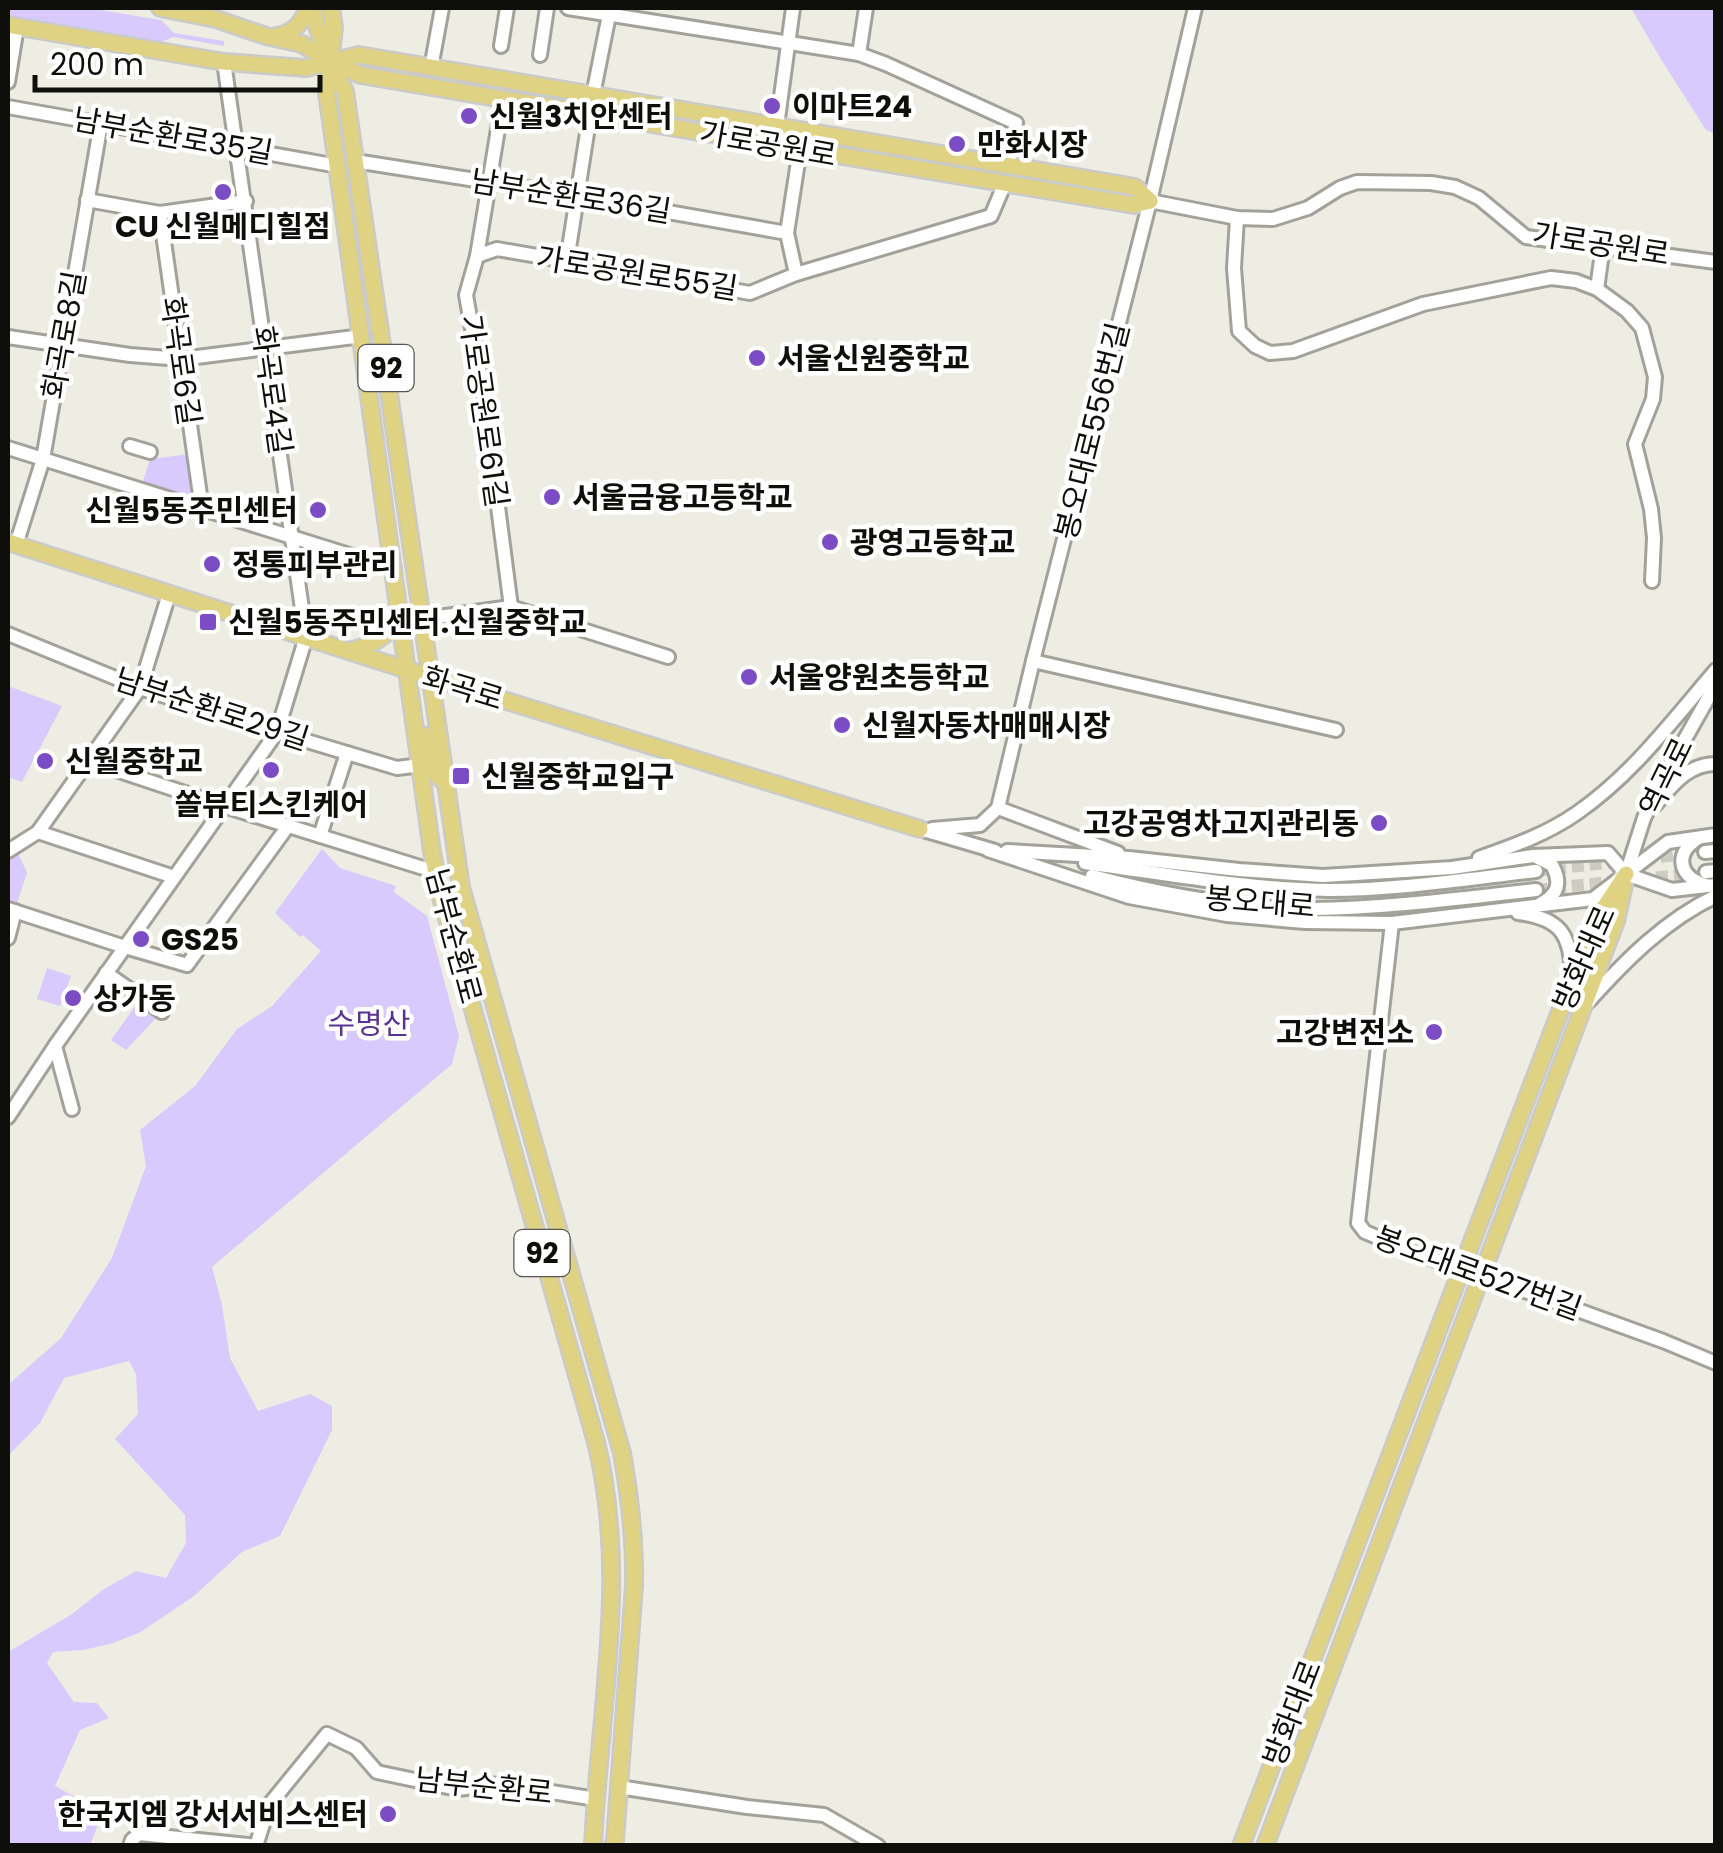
<svg xmlns="http://www.w3.org/2000/svg" width="1723" height="1853" viewBox="0 0 1723 1853" font-family="Poppins,'Noto Sans KR',sans-serif">
  <rect width="100%" height="100%" fill="#eeede4"/>
  <g fill="#d8cafc">
    <polygon points="8,8 88,8 161,20 174,33 224,41 224,46 173,37 157,44 8,18"/>
    <polygon points="1631,8 1715,8 1715,134 1706,130 1662,61"/>
    <polygon points="190,454 197,503 142,485 150,459"/>
    <polygon points="8,686 62,706 22,782 8,777"/>
    <polygon points="322,849 340,868 396,886 394,892 427,916 459,1036 452,1064 212,1267 222,1305 230,1358 258,1411 310,1394 332,1406 332,1430 280,1536 242,1552 194,1596 139,1633 110,1644 83,1650 53,1652 47,1663 74,1702 97,1703 109,1718 80,1730 55,1786 103,1812 90,1845 8,1845 8,1652 72,1614 104,1589 136,1571 166,1578 186,1543 185,1515 115,1439 138,1414 136,1374 129,1361 64,1378 40,1423 8,1456 8,1385 61,1338 112,1258 146,1166 140,1130 195,1086 237,1029 272,1006 321,951 303,935 300,937 275,913"/>
    <polygon points="17,852 27,872 16,907 8,904 8,856"/>
    <polygon points="47,968 71,976 60,1006 37,999"/>
    <polygon points="139,1001 159,1015 126,1050 111,1040"/>
  </g>
  <g fill="none" stroke-linecap="round" stroke-linejoin="round">
    <g stroke="#ccccc3" stroke-width="12" stroke-dasharray="12 6" stroke-linecap="butt">
      <polyline points="1643,859 1705,852"/>
      <polyline points="1536,871 1623,861"/>
      <polyline points="1638,879 1693,874"/>
      <polyline points="1536,890 1618,881"/>
    </g>
    <g stroke="#a3a29a" stroke-width="18">
      <g id="minor">
        <polyline points="568,8 859,54 886,64 1016,123 1008,165"/>
        <polyline points="501,46 507,8"/>
        <polyline points="859,54 866,8"/>
        <polyline points="540,55 547,8"/>
        <polyline points="431,68 442,8"/>
        <polyline points="8,82 17,27"/>
        <polyline points="593,95 610,10"/>
        <polyline points="503,99 477,256 466,295 483,391 511,607"/>
        <polyline points="8,107 338,166"/>
        <polyline points="777,126 793,8"/>
        <polyline points="355,161 577,196 787,233"/>
        <polyline points="87,200 160,213 246,201"/>
        <polyline points="1150,201 1237,218 1273,219 1308,208 1340,188 1357,182 1431,183 1455,187 1479,198 1526,237 1716,262"/>
        <polyline points="160,213 202,509"/>
        <polyline points="1237,218 1234,268 1239,331 1255,346 1270,353 1293,351 1423,304 1551,278 1576,281 1597,289 1627,311 1642,328 1655,377 1653,399 1635,444 1651,509 1654,538 1652,581"/>
        <polyline points="477,256 497,249 750,293 796,274 991,216 1005,183"/>
        <polyline points="567,261 590,114"/>
        <polyline points="796,274 787,233 800,149"/>
        <polyline points="1597,289 1603,246"/>
        <polyline points="8,337 130,355 181,359 362,336"/>
        <polyline points="130,446 150,452"/>
        <polyline points="8,448 394,569"/>
        <polyline points="16,545 43,459 101,123"/>
        <polyline points="424,619 511,607 668,657"/>
        <polyline points="8,634 140,688 277,732 397,768 421,765"/>
        <polyline points="1033,661 1336,730"/>
        <polyline points="89,761 224,806 436,872"/>
        <path d="M 1655,805 C 1672,786 1687,764 1716,764"/>
        <polyline points="998,808 1033,661 1150,201 1195,8"/>
        <polyline points="998,808 1118,853"/>
        <polyline points="920,829 995,851"/>
        <polyline points="932,829 980,825 998,808"/>
        <polyline points="38,832 174,877"/>
        <polyline points="320,836 347,753"/>
        <path d="M 1697,839 C 1673,855 1680,878 1706,885"/>
        <polyline points="988,850 1129,897 1227,915 1305,922 1392,923 1593,899 1668,842 1716,835"/>
        <polyline points="8,851 38,832 140,688 169,594"/>
        <polyline points="1007,851 1129,858 1239,870 1323,876 1452,868 1533,856 1608,853 1626,874 1672,890 1716,885"/>
        <polyline points="1705,852 1716,851"/>
        <path d="M 1479,858 C 1513,846 1547,834 1577,813 C 1632,775 1672,721 1716,670"/>
        <path d="M 1538,858 L 1552,865 C 1562,883 1558,895 1540,904"/>
        <path d="M 1085,863 C 1166,874 1247,889 1329,890 C 1398,890 1467,879 1536,871"/>
        <polyline points="1627,871 1644,818 1667,771 1716,684"/>
        <polyline points="1706,872 1716,871"/>
        <path d="M 1092,876 C 1162,894 1241,909 1313,909 C 1388,908 1462,898 1536,890"/>
        <polyline points="8,909 125,947 187,965 288,826"/>
        <path d="M 1518,913 C 1560,918 1571,934 1572,976"/>
        <polyline points="1392,923 1358,1223 1365,1232 1413,1252"/>
        <polyline points="8,938 15,911"/>
        <polyline points="106,973 162,1012"/>
        <path d="M 1588,1002 C 1625,961 1665,920 1716,896"/>
        <polyline points="55,1046 72,1109"/>
        <polyline points="8,1117 55,1046 277,732 306,637 224,62"/>
        <polyline points="1525,1291 1663,1341 1716,1363"/>
        <polyline points="619,1787 747,1807 824,1815 878,1846"/>
        <polyline points="130,1846 132,1840 139,1834 258,1846"/>
        <polyline points="256,1846 269,1805 327,1734 356,1748 377,1772 457,1789 501,1784 596,1799"/>
      </g>
    </g>
    <g stroke="#cacac9" stroke-width="20">
      <g id="major">
        <polyline points="160,8 216,19 266,36 302,44 329,61 361,75 1134,205 1150,201"/>
        <path d="M 313,8 C 318,38 331,64 345,91 L 461,887 L 622,1453 C 630,1498 635,1540 634,1586 L 615,1840 L 613,1846"/>
        <path d="M 331,8 L 334,27 L 327,93 L 432,852 L 440,894 L 596,1442 C 629,1575 599,1711 593,1846"/>
        <polyline points="8,25 224,62 306,68 359,55 1135,187 1150,201"/>
        <path d="M 276,36 C 293,34 302,23 308,8"/>
        <polyline points="8,542 439,680 920,829"/>
        <path d="M 349,651 C 374,645 387,637 401,614"/>
        <path d="M 417,739 L 421,735 L 427,736 C 431,754 428,774 447,783"/>
        <polyline points="1241,1846 1572,980 1598,917 1626,874"/>
        <polyline points="1265,1846 1616,921 1624,885"/>
      </g>
    </g>
    <use href="#minor" stroke="#fff" stroke-width="12"/>
    <use href="#major" stroke="#dfd282" stroke-width="15"/>
    <g stroke="#a3a29a" stroke-width="18" stroke-linecap="butt">
      <polyline id="minor-bridge" points="1413,1252 1525,1291"/>
    </g>
    <use href="#minor-bridge" stroke="#fff" stroke-width="12"/>
  </g>
  <g fill="#7b4cc4" stroke="#fff" stroke-width="4">
    <circle cx="772" cy="106" r="10"/>
    <circle cx="469" cy="116" r="10"/>
    <circle cx="957" cy="144" r="10"/>
    <circle cx="223" cy="192" r="10"/>
    <circle cx="757" cy="358" r="10"/>
    <circle cx="552" cy="497" r="10"/>
    <circle cx="318" cy="510" r="10"/>
    <circle cx="830" cy="542" r="10"/>
    <circle cx="212" cy="564" r="10"/>
    <rect x="198" y="612" width="20" height="20" rx="5"/>
    <circle cx="749" cy="677" r="10"/>
    <circle cx="842" cy="725" r="10"/>
    <circle cx="45" cy="761" r="10"/>
    <circle cx="271" cy="770" r="10"/>
    <rect x="451" y="766" width="20" height="20" rx="5"/>
    <circle cx="1379" cy="823" r="10"/>
    <circle cx="141" cy="939" r="10"/>
    <circle cx="73" cy="998" r="10"/>
    <circle cx="1434" cy="1032" r="10"/>
    <circle cx="388" cy="1814" r="10"/>
  </g>
  <g text-anchor="middle" dominant-baseline="central" stroke-width="9" stroke-linejoin="round" paint-order="stroke">
    <g fill="#fff" stroke="#565654" stroke-width="2.5">
      <rect x="358.5" y="345" width="55" height="46" rx="8"/>
      <rect x="514.5" y="1230" width="55" height="46" rx="8"/>
    </g>
    <g font-size="28" font-weight="bold" fill="#0e0e0b">
      <text x="386" y="368">92</text>
      <text x="542" y="1253">92</text>
    </g>
    <g font-size="30" font-weight="bold" fill="#0e0e0b" stroke="#fff" text-anchor="start">
      <text x="792" y="106">이마트24</text>
      <text x="489" y="116">신월3치안센터</text>
      <text x="977" y="144">만화시장</text>
      <text x="223" y="226" text-anchor="middle">CU 신월메디힐점</text>
      <text x="777" y="358">서울신원중학교</text>
      <text x="572" y="497">서울금융고등학교</text>
      <text x="298" y="510" text-anchor="end">신월5동주민센터</text>
      <text x="850" y="542">광영고등학교</text>
      <text x="232" y="564">정통피부관리</text>
      <text x="228" y="622">신월5동주민센터.신월중학교</text>
      <text x="769" y="677">서울양원초등학교</text>
      <text x="862" y="725">신월자동차매매시장</text>
      <text x="65" y="761">신월중학교</text>
      <text x="481" y="776">신월중학교입구</text>
      <text x="271" y="804" text-anchor="middle">쏠뷰티스킨케어</text>
      <text x="1359" y="823" text-anchor="end">고강공영차고지관리동</text>
      <text x="161" y="939">GS25</text>
      <text x="93" y="998">상가동</text>
      <text x="1414" y="1032" text-anchor="end">고강변전소</text>
      <text x="368" y="1814" text-anchor="end">한국지엠 강서서비스센터</text>
    </g>
    <g font-size="30" fill="#0e0e0b" stroke="#fff">
      <text transform="translate(173 136) rotate(10)">남부순환로35길</text>
      <text transform="translate(768 144) rotate(10)">가로공원로</text>
      <text transform="translate(571 196) rotate(9)">남부순환로36길</text>
      <text transform="translate(1601 244) rotate(9)">가로공원로</text>
      <text transform="translate(637 273) rotate(9)">가로공원로55길</text>
      <text transform="translate(64 335) rotate(-80)">화곡로8길</text>
      <text transform="translate(181 361) rotate(82)">화곡로6길</text>
      <text transform="translate(272 390) rotate(82)">화곡로4길</text>
      <text transform="translate(484 411) rotate(82)">가로공원로61길</text>
      <text transform="translate(1092 431) rotate(-76)">봉오대로556번길</text>
      <text transform="translate(463 688) rotate(17)">화곡로</text>
      <text transform="translate(212 709) rotate(18)">남부순환로29길</text>
      <text transform="translate(1666 777) rotate(-64)">역곡로</text>
      <text transform="translate(1260 902) rotate(5)">봉오대로</text>
      <text transform="translate(454 936) rotate(75)">남부순환로</text>
      <text transform="translate(1584 958) rotate(-66)">방화대로</text>
      <text transform="translate(1478 1273) rotate(20)">봉오대로527번길</text>
      <text transform="translate(1292 1713) rotate(-69)">방화대로</text>
      <text transform="translate(484 1786) rotate(6)">남부순환로</text>
    </g>
    <g font-size="30" fill="#58348f" stroke="#fff">
      <text x="369" y="1023">수명산</text>
    </g>
  </g>
  <rect width="1723" height="1853" fill="none" stroke="#0e0e0b" stroke-width="20"/>
  <path d="M35 75v15h285v-15" fill="none" stroke="#0e0e0b" stroke-width="5"/>
  <text x="50" y="75" font-size="30" fill="#0e0e0b" stroke="#ffffff" stroke-width="8" paint-order="stroke">200 m</text>
</svg>
